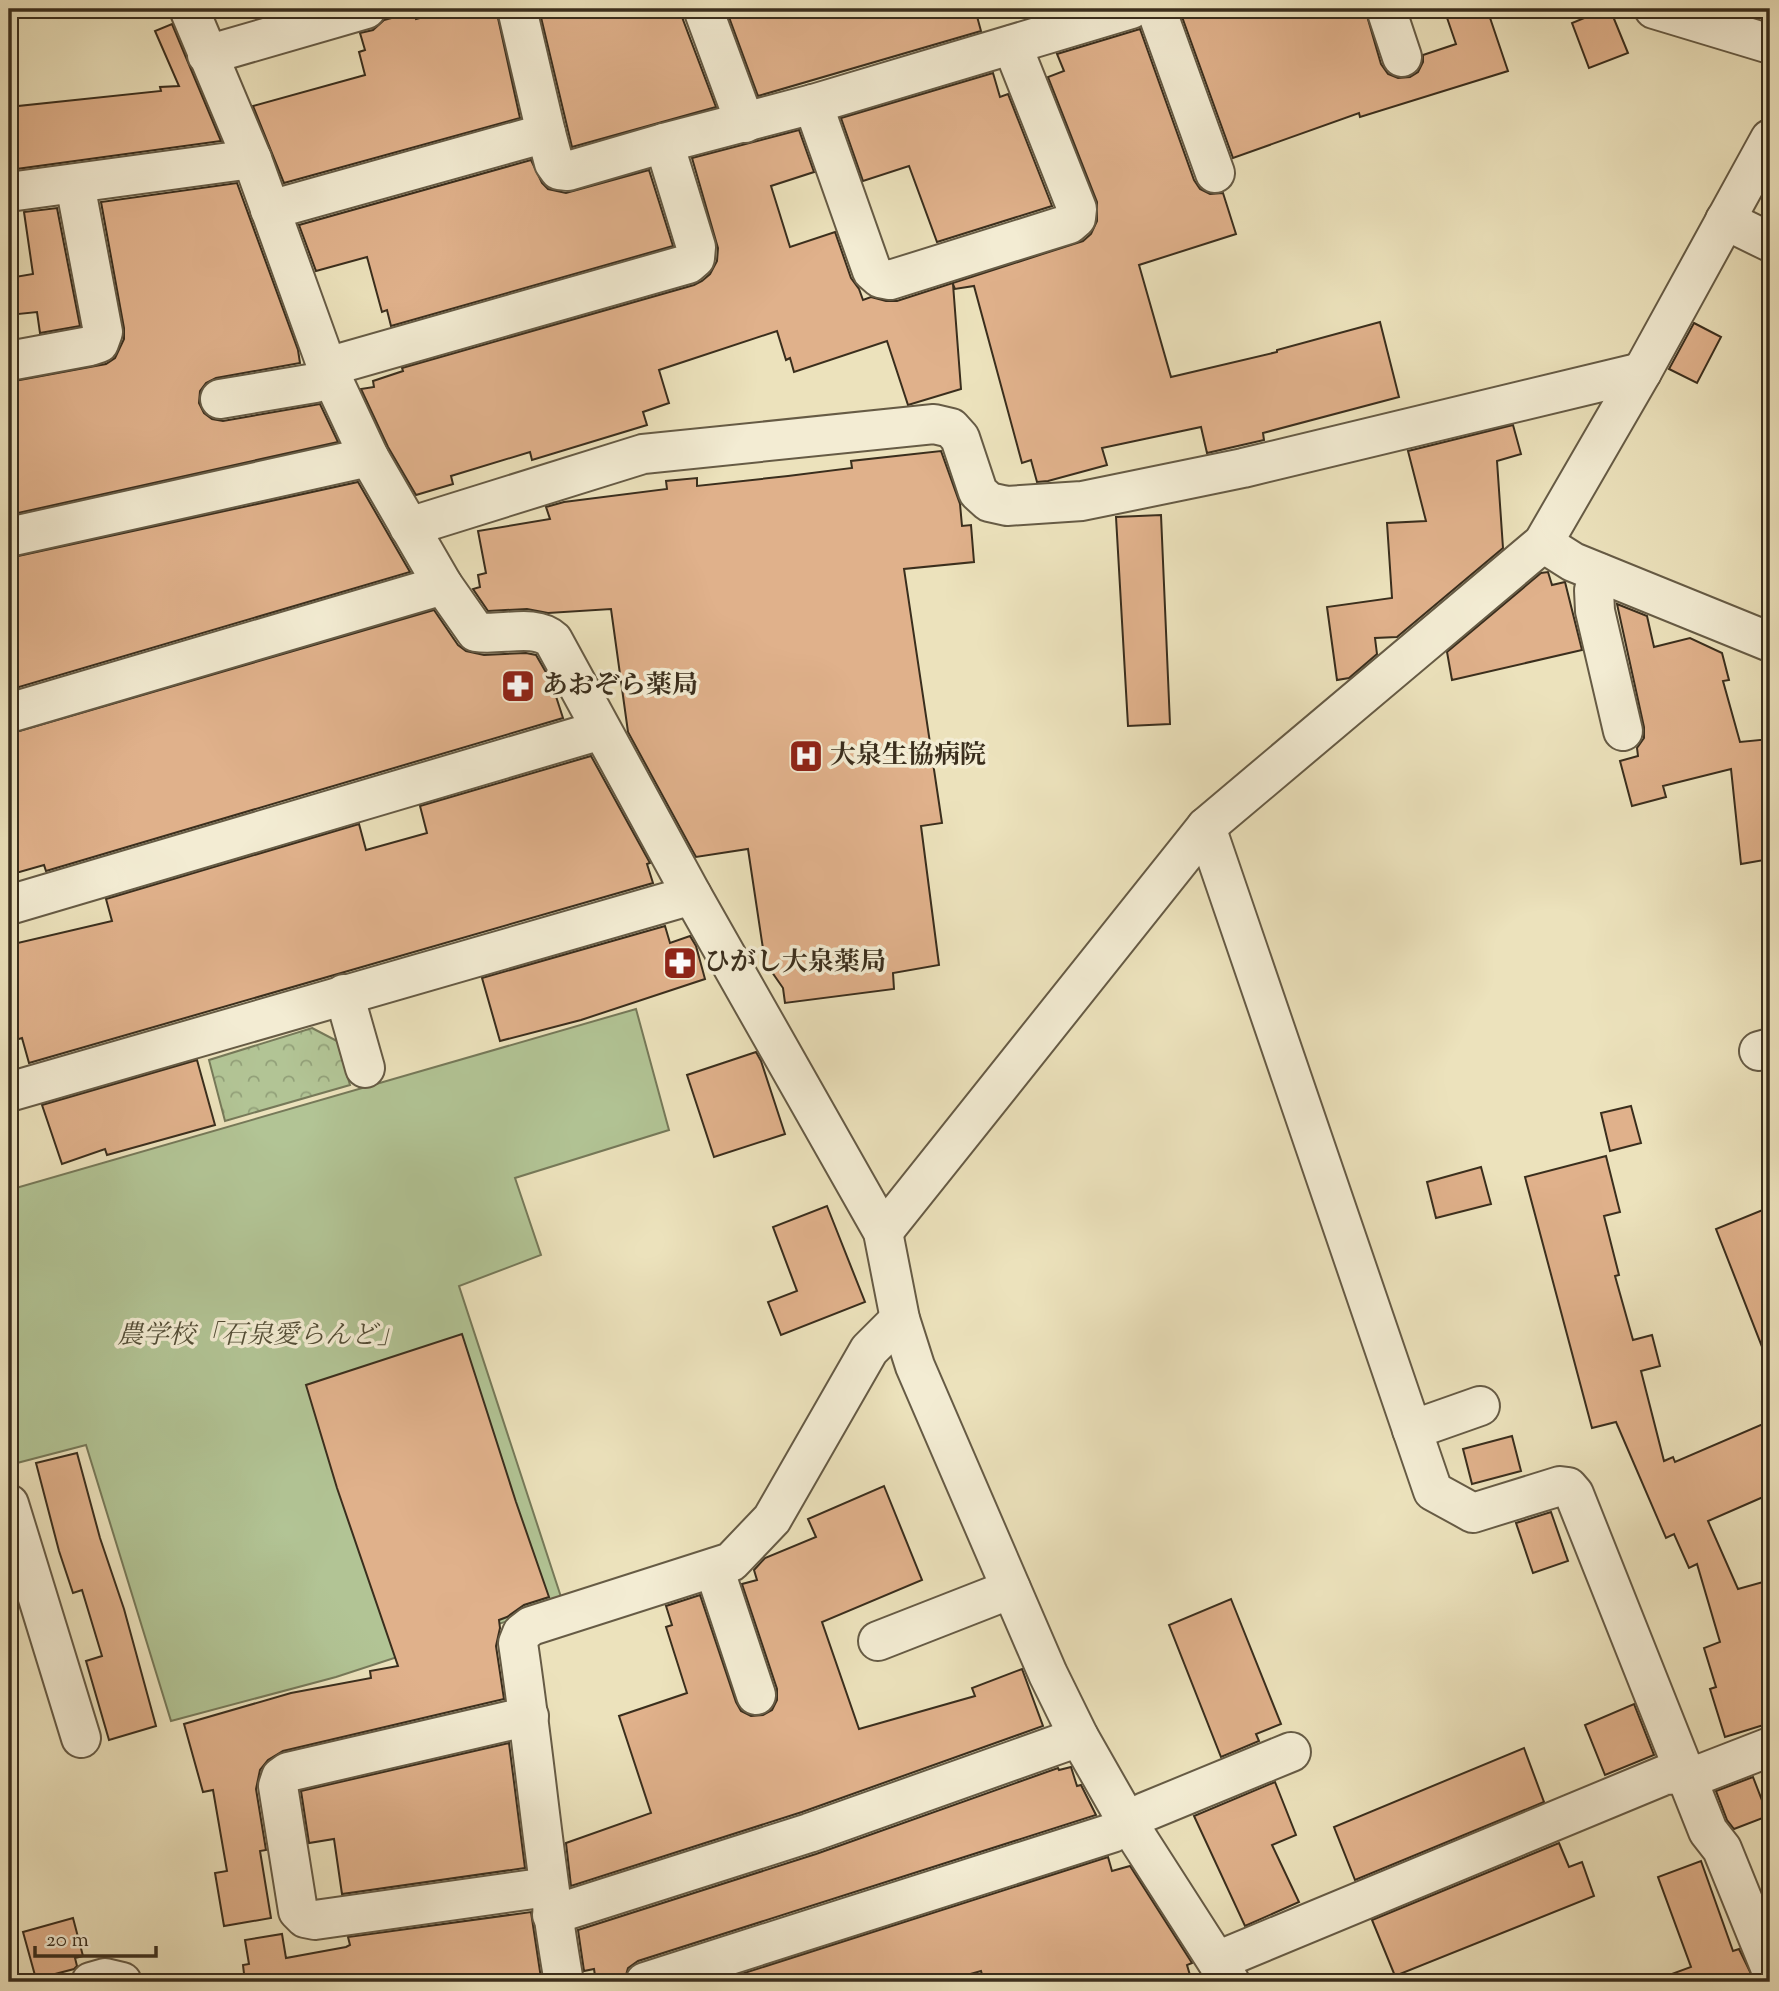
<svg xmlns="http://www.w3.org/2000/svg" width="1779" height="1991" viewBox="0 0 1779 1991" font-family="'Sorts Mill Goudy','Noto Serif JP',serif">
  <defs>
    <pattern id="park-crowns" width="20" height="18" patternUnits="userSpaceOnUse" patternTransform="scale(1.75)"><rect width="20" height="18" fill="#b2c495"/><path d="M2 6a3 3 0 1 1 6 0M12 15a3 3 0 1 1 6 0" fill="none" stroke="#92a079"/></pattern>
  </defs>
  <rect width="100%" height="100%" fill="#ece2bc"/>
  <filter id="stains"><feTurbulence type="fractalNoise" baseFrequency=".00286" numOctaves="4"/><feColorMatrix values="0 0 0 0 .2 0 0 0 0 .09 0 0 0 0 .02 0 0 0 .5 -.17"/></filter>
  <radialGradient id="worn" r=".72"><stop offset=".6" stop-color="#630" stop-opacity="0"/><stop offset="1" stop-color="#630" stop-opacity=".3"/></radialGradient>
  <polygon fill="url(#park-crowns)" stroke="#767959" stroke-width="2" points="312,1028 337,1041 350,1085 225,1121 209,1060"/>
  <polygon fill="#b2c495" stroke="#767959" stroke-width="2" points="636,1009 669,1130 515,1178 541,1255 459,1286 563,1603 336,1677 171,1721 86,1445 17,1463 9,1442 9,1190"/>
  <g fill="#e0b18b" stroke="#3a2e1d" stroke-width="2">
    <polygon points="455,9 496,9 520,118 284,183 253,106 365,75 359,52 365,50 360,33 373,30 384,20 414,12 416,19"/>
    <polygon points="539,9 682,9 682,17 716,107 572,147"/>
    <polygon points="726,9 975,9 981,31 758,96"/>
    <polygon points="1195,9 1365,9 1381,64 1388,74 1398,78 1410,77 1418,72 1423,62 1423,55 1456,44 1444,9 1487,9 1508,71 1360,117 1359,113 1233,158 1181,14"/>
    <polygon points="1606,9 1610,9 1628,53 1589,68 1572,23"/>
    <polygon points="172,24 221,141 9,170 9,107 161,91 160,87 179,86 155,31"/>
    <polygon points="1140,29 1194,180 1200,189 1210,194 1223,193 1236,234 1139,265 1171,377 1277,352 1277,350 1380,322 1399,397 1263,433 1264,440 1207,453 1201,427 1102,448 1107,465 1048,481 1037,482 1031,460 1022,463 974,286 955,289 953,284 961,389 908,405 887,341 794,372 790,358 786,360 777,331 659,370 669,403 643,412 647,425 532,460 530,452 451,476 453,484 416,495 388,447 361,389 374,387 373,381 403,371 402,368 694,285 702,281 710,274 717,261 718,248 692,158 799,130 814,172 771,186 790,247 835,232 851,278 859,289 863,300 871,297 886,301 897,301 1083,241 1091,234 1097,221 1097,202 1048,77 1064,71 1057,54"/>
    <polygon points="993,73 1000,97 1008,94 1052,206 937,242 909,166 863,181 841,118"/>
    <polygon points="531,160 542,183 548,189 566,193 649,170 673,246 391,326 387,310 382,312 367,257 316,271 299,225"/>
    <polygon points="237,183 298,350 300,363 216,378 206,383 200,391 199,403 204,413 212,419 223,421 320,404 338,442 9,515 9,382 106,364 115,358 124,339 124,328 101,202"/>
    <polygon points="57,208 80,326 40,333 37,312 9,315 9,278 33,274 24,212"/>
    <polygon points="1694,323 1721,337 1697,383 1669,369"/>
    <polygon points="1513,425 1521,454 1497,461 1503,548 1397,637 1375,638 1377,654 1349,678 1337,680 1327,607 1392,598 1387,523 1426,521 1408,451"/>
    <polygon points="941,451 960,504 962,526 971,525 974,562 904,569 942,823 921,826 939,965 893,973 894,989 785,1003 783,988 765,962 748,849 696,857 628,732 611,609 548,613 527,609 488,611 473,589 480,587 478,575 486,573 478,531 550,519 546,507 564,502 667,489 666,481 697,478 697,486 788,476 852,468 851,461"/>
    <polygon points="358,482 410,572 9,690 9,558"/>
    <polygon points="1161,515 1170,724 1128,726 1116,517"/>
    <polygon points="1548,572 1552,585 1565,582 1582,650 1452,680 1447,652 1541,573"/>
    <polygon points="1617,604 1647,616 1654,647 1690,638 1722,653 1729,680 1723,681 1740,742 1770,739 1770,859 1741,864 1731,769 1663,786 1666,797 1632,806 1620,761 1638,756 1637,748 1644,738 1644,727"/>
    <polygon points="434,610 458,645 466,651 484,655 526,653 536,655 551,681 563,718 46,871 44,865 9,875 9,734"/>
    <polygon points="591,756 650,863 647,864 653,883 29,1063 22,1038 9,1042 9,945 112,921 106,899 359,824 366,850 427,833 420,806"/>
    <polygon points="665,926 670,943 690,936 696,946 705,979 581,1020 500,1041 482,978"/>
    <polygon points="756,1052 761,1061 785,1134 714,1157 687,1075"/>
    <polygon points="197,1060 215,1125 107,1155 105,1149 62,1164 42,1105"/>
    <polygon points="1631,1106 1641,1143 1610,1151 1601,1113"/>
    <polygon points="1606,1156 1620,1212 1604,1216 1619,1275 1615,1276 1633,1340 1652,1335 1660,1366 1641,1371 1664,1461 1673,1457 1675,1462 1770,1421 1770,1494 1708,1521 1738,1589 1770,1580 1770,1723 1725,1737 1710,1689 1716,1687 1704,1648 1720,1642 1697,1564 1689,1568 1674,1534 1666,1538 1616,1422 1592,1428 1525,1177"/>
    <polygon points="1481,1167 1491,1204 1436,1218 1427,1182"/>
    <polygon points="827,1206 865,1302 781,1335 768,1302 797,1291 773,1227"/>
    <polygon points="1770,1207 1770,1361 1768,1362 1716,1229"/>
    <polygon points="462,1334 516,1502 549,1597 524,1605 507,1617 499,1620 500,1628 496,1646 504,1699 283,1751 268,1760 260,1770 256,1789 266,1850 260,1851 271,1918 224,1926 215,1873 227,1871 213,1790 203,1792 184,1724 291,1693 371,1678 370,1671 398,1666 337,1488 306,1385"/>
    <polygon points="1512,1436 1521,1471 1472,1484 1463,1449"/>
    <polygon points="77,1453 100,1538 124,1609 156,1726 109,1740 86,1661 102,1656 82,1590 73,1593 59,1551 36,1463"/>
    <polygon points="884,1486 922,1580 822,1622 859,1729 975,1696 972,1688 1022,1669 1043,1726 802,1812 571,1886 566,1843 651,1813 619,1716 687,1693 666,1627 672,1625 666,1606 700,1595 736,1702 741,1711 751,1716 763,1715 772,1710 777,1700 777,1689 742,1584 757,1580 754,1570 765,1558 816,1537 808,1519"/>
    <polygon points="1551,1512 1568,1561 1533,1573 1516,1523"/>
    <polygon points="1231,1599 1281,1724 1256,1734 1259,1741 1221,1757 1169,1625"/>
    <polygon points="1634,1704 1654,1755 1605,1775 1585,1725"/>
    <polygon points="509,1743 525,1868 342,1894 334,1839 309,1843 301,1791"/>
    <polygon points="1524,1748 1544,1802 1355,1880 1334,1827"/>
    <polygon points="1071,1767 1077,1786 1081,1785 1096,1815 638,1961 628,1968 624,1982 596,1982 594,1969 584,1971 578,1930 816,1854 1058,1768 1059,1770"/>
    <polygon points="1753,1777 1768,1816 1734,1829 1727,1820 1716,1791"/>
    <polygon points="1275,1782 1296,1835 1272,1845 1299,1902 1245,1926 1194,1816"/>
    <polygon points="1559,1843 1569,1867 1582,1862 1594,1896 1395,1976 1372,1920"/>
    <polygon points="1108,1857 1112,1871 1130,1866 1192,1963 1187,1965 1192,1982 984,1982 981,1971 942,1982 716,1982"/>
    <polygon points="1701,1861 1733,1951 1739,1949 1755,1982 1659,1982 1658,1979 1691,1967 1658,1877"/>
    <polygon points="531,1912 541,1978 515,1982 245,1982 243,1965 249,1964 245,1940 282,1934 286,1958 346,1947 350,1945 348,1937"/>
    <polygon points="73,1918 83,1956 75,1958 77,1966 74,1969 36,1979 23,1932"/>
  </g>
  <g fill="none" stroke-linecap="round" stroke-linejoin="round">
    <g stroke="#665b45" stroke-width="42">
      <g id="minor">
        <path d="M 189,9 L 252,159 L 327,367 L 369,457 L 443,585 L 476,632 C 500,636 535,623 553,640 L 692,895 L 883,1232 L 900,1319 L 915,1366 L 1048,1674 L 1079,1737 L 1128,1823 L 1230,1982"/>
        <polyline points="703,9 745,123"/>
        <polyline points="1156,9 1215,173"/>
        <polyline points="1386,9 1402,57"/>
        <polyline points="1654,9 1770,44"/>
        <polyline points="207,55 366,9"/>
        <polyline points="813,104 872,271 880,278 890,280 1069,224 1076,218 1077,209 1012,45"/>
        <polyline points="546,133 554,163 559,170 568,171 664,143 813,104 1131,9"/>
        <polyline points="9,192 252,159"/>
        <polyline points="270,210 546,133 517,9"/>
        <polyline points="1725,220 1770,242"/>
        <polyline points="9,361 90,346 99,343 103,332 75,184"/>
        <polyline points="327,367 688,264 695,258 696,247 664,143"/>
        <polyline points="220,399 315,383 330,375"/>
        <polyline points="409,527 643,454 934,424 951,428 960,438 978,492 989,502 1007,506 1082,501 1243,468 1642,372"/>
        <polyline points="9,537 369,457"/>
        <polyline points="1543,543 1573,562 1770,642"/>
        <polyline points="1599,573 1594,590 1595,611 1623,731"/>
        <polyline points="9,713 443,585"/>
        <polyline points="1206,827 1433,1491 1473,1513 1560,1486 1568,1487 1574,1494 1708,1831 1722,1849 1770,1967"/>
        <polyline points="9,905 601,730"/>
        <polyline points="344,994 365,1068"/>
        <polyline points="1759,1051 1770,1048"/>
        <polyline points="9,1092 692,895"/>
        <polyline points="883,1232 1206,827 1543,543 1642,372 1770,139"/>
        <polyline points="1412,1430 1480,1406"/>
        <polyline points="9,1504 81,1738"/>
        <polyline points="714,1568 756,1695"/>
        <polyline points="878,1641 1011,1589"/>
        <polyline points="529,1716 288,1772 281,1777 278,1786 298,1911 305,1918 315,1920 548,1887"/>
        <polyline points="552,1915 809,1833 1079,1737"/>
        <polyline points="1217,1961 1665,1775 1703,1773 1770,1747"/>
        <polyline points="91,1982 105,1978 122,1982"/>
        <path d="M 564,1982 C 544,1870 535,1756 518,1643 L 522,1633 L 531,1626 L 731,1562 L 772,1519 L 869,1350 L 900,1319"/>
        <polyline points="645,1982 1112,1833 1145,1812 1291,1752"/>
      </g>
    </g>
    <use href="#minor" stroke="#f3ecd3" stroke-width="38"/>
  </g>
  <defs>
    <g id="pharmacy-square" transform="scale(1.75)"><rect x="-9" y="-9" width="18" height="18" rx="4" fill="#8f2418" stroke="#f3ecd3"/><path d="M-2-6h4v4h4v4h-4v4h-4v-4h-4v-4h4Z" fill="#fff"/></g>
    <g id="hospital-square" transform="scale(1.75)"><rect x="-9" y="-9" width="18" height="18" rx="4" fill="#8f2418" stroke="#f3ecd3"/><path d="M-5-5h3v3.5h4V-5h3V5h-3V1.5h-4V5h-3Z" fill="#fff"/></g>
  </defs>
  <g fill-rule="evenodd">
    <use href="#pharmacy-square" x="518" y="686"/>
    <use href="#hospital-square" x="806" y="756"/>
    <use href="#pharmacy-square" x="680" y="963"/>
  </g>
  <g text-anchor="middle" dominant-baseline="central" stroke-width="7" stroke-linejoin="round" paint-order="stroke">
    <g font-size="26" font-weight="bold" fill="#3a2e1d" stroke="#f3ecd3" text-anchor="start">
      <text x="542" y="686">あおぞら薬局</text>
      <text x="830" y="756">大泉生協病院</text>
      <text x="704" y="963">ひがし大泉薬局</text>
    </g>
    <g font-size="26" font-style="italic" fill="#524c35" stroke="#f3ecd3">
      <text x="260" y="1336">農学校「石泉愛らんど」</text>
    </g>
  </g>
  <rect width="1779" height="1991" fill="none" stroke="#ece2bc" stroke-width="35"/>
  <rect x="10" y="10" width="1758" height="1970" fill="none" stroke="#3a2e1d" stroke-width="3.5"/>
  <rect x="18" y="18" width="1744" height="1956" fill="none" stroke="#3a2e1d" stroke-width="2"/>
  <path d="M35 1946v10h121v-10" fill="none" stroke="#3a2e1d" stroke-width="3.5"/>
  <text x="46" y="1946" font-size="21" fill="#3a2e1d" stroke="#f3ecd3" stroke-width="5" paint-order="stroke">20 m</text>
  <rect width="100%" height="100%" filter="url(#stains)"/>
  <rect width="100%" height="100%" fill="url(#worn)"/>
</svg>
